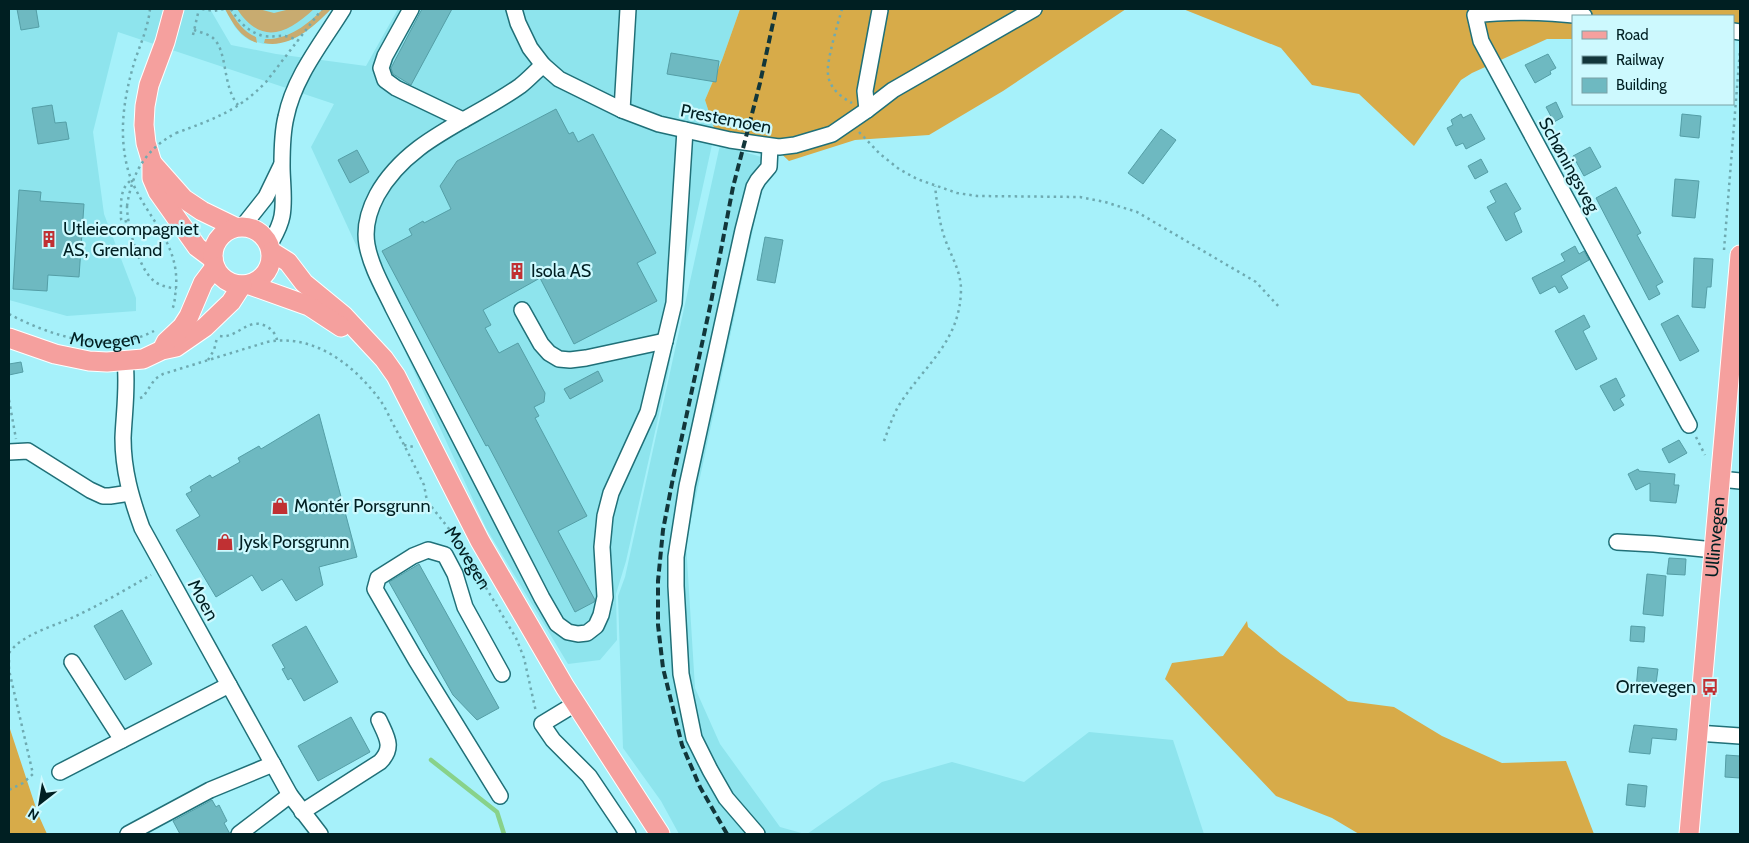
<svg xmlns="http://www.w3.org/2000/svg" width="1749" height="843" viewBox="0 0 1749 843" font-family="Cabin,sans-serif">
  <rect width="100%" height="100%" fill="#a6f1fa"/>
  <g fill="#8ee4ed">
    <polygon points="9,9 210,9 231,45 276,54 366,66 398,9 740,9 722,60 705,100 715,131 685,268 668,374 626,561 616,594 617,640 600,660 568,664 486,528 311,147 334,104 118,32 93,132 104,214 136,298 136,311 67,316 9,300"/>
    <polygon points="225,9 331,9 319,21 301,35 288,41 264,44 249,40 242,35 235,27"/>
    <polygon points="720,145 768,159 686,543 695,688 720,744 780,827 805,834 679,834 661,801 623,748 618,596 625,577"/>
    <polygon points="1089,732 1173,740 1204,834 807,834 882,782 952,762 1024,782"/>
  </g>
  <g fill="#c8ab70">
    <path d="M 225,9 L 229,9 C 236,20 243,32 256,37 L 257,43 C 240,37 233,24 225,9 Z"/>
    <path d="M 237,9 L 259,9 L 274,13 L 290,9 L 314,9 C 286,35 261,45 237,9 Z"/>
    <path d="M 323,9 L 331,9 C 315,26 289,49 264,43 L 265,39 C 288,40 307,25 323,9 Z"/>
  </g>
  <g fill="#d7ab49">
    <polygon points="740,9 1130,9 1126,9 1003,91 929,135 855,140 789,161 774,147 715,131 705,100 722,60"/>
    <polygon points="1183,9 1740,9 1740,35 1733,35 1733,16 1573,16 1573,39 1547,39 1472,73 1461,80 1414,146 1359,94 1312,85 1281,48"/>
    <polygon points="1247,621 1248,627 1281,654 1348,701 1394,707 1442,736 1502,763 1566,761 1594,834 1359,834 1332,818 1276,796 1165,679 1172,663 1223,656"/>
    <polygon points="9,726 38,814 47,834 9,834"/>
  </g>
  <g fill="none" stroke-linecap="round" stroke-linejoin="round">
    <polyline stroke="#88d28a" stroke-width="4.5" points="431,760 497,812 504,834"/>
  </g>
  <g fill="#6eb9c1" stroke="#549ea6">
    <polygon points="17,9 36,9 39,27 21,30"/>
    <polygon points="422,9 452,9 411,85 393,74 391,68"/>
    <polygon points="671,53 719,61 716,82 667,74"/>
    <polygon points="1548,54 1556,68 1550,71 1551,74 1535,83 1525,65"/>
    <polygon points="1556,102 1563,117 1554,122 1546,107"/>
    <polygon points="52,105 55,123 66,122 69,139 38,144 32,108"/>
    <polygon points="556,109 569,134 573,132 578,142 593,134 656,253 637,263 657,301 574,344 540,278 483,310 491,325 485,328 499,353 518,343 545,393 544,402 534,407 539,416 535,418 587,516 558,531 595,600 594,602 575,612 497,462 488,445 486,446 382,251 412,235 409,229 423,221 424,223 451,209 440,186 457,161"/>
    <polygon points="1461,114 1463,118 1471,114 1485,139 1466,149 1463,143 1456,146 1447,128 1453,125 1451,120"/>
    <polygon points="1682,114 1701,116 1699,138 1680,136"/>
    <polygon points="1161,129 1176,140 1143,184 1128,173"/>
    <polygon points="1590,147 1601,167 1584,176 1573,156"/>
    <polygon points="357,150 369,172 350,183 338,160"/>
    <polygon points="1481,159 1488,172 1475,179 1468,166"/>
    <polygon points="1675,179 1699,181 1695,218 1672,216"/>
    <polygon points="1506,183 1521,209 1514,213 1522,232 1506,241 1487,207 1496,202 1490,191"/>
    <polygon points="1616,187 1641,233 1637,235 1663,282 1656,286 1660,294 1649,300 1596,198"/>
    <polygon points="19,190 41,192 40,201 84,204 79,277 48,275 47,291 13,289"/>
    <polygon points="765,237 783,240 775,283 757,280"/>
    <polygon points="1575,246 1579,254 1584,251 1589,260 1561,276 1568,288 1559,293 1555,286 1540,294 1532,278 1565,261 1561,254"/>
    <polygon points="1694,258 1713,259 1711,287 1707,287 1705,308 1692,307"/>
    <polygon points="1584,315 1590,327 1583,331 1597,359 1576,370 1555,331"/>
    <polygon points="1678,315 1699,351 1680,361 1661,324"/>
    <polygon points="21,362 23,372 9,375 9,364"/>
    <polygon points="598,371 603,381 570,399 564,389"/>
    <polygon points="1616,378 1625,396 1620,399 1624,405 1614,411 1600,386"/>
    <polygon points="319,414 357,557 319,567 323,585 296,601 282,579 262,591 252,575 216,597 176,530 200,516 186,494 192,491 190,487 210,475 212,478 240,462 238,458 259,446 261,449"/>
    <polygon points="1679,440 1687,453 1669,463 1662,449"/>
    <polygon points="1638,469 1639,471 1675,474 1674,485 1679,485 1676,503 1650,501 1650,483 1636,490 1628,474"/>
    <polygon points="1669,558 1686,559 1685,575 1667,574"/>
    <polygon points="419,564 499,708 477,720 453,695 389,582"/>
    <polygon points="1647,574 1666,576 1663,616 1643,614"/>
    <polygon points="122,610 152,664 125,680 94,626"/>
    <polygon points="306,626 338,682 304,701 291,678 288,680 282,669 285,668 272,645"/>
    <polygon points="1631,626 1645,627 1644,642 1630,641"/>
    <polygon points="1638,667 1658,669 1655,691 1636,689"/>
    <polygon points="351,717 370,752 318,781 298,746"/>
    <polygon points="1634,725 1677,729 1676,740 1652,738 1650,754 1629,752"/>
    <polygon points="1726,755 1740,756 1740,778 1725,777"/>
    <polygon points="1628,784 1647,786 1645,807 1626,805"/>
    <polygon points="212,800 216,807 219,805 227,821 224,823 230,834 180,834 173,821"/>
  </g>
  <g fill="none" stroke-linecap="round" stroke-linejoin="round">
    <g stroke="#207078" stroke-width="18">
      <g id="minor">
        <polyline points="411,9 385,56 381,68 385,80 396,88 463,120"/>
        <polyline points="514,9 518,23 530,48 543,65 559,79 622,110 659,124 730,140 779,147 795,145 832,134 867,110 893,90 1034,9"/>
        <path d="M 1584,16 C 1547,12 1512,10 1475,15 L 1481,41 L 1689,425"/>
        <polyline points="1733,31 1740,32"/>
        <path d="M 543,65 C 535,72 528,80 520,86 C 471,121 408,139 377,195 C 369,210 364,228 367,245 C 371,267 384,289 393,308 L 542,598 L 557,624 L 568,632 L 578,634 L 587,633 L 596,626 L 601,615 L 605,597 L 602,547 L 605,516 L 611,493 L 648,412 L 674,303 L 685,130"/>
        <polyline points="622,110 628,9"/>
        <polyline points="867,110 865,91 880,10"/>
        <polyline points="243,226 266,197 281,166"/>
        <path d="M 270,244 C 275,235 280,227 282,216 C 285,199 282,183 282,166 C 282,153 283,129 286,117 C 294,77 322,43 343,9"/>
        <polyline points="522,310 541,344 549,353 559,359 570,360 586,358 665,341"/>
        <path d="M 125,361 C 128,387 124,413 123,438 C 123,470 131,498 142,528 L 290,795 L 320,834"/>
        <polyline points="9,452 28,451 90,490 103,496 110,496 130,493"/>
        <polyline points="1720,479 1740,481"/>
        <polyline points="1617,542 1654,544 1714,550"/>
        <polyline points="72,662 122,740"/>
        <polyline points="575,704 542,724 553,740 589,776 628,834"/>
        <polyline points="1697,733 1740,736"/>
        <polyline points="60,772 229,685"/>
        <polyline points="500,796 416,660 375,589 378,578 413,556 428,550 445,555 455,574 465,607 502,674"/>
        <path d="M 302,812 L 380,762 C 395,747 386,736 379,720"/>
        <polyline points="128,834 210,790 273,764"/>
        <polyline points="239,834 290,795"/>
        <polyline points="757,834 726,798 710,770 694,738 681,674 676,586 676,557 687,486 743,230 754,187 758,180 769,167 770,147"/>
      </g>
    </g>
    <g stroke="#fff" stroke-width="21">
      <g id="major">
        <polyline points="174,9 165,42 149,85 145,106 144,125 146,143 152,163 152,178 158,192 197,247 213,259"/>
        <polyline points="153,164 184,199 202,211 235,227"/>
        <circle cx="242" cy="256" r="29"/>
        <polyline points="272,252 288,262 304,283 343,315 384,359 396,376 480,541 565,687 660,834"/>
        <polyline points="250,285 309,306 341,327"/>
        <polyline points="9,338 55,354 89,361 107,362 143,359 162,350 176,347 205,327 231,302 242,285"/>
        <polyline points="164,346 166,342 182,327 189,316 203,283 215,267"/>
        <path id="s3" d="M 1689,834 L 1740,255"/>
      </g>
    </g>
    <g stroke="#6eaab1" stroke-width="2.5" stroke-dasharray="2.5 4" stroke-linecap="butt">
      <path d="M 150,9 C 148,27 141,43 135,60 C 124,96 118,133 128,170 C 141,214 180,239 176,288 C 175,296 175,303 172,310"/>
      <polyline points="202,9 214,11 224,9"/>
      <path d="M 231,9 C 238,21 249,33 264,36 C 278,38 284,32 298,41"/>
      <path d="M 842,9 C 838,23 826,62 828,74 C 829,88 841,97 852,103"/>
      <path d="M 194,30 C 200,32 208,34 213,38 C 228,51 222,86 238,105"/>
      <polyline points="193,35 199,9"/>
      <polyline points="859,132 880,154 899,169 917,179 957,193 977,196 1080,197 1105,202 1137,212 1256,282 1280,308"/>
      <path d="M 176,133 C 214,119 238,111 266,82 L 322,9"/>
      <path d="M 127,206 C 127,225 138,268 154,281 C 160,286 168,287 176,289"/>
      <path d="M 127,221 L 123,222 L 121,219 C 121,206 119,187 132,180"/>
      <polyline points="1724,250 1740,50"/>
      <path id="s1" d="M 9,314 C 51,336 108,355 154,331"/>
      <path d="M 220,336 C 233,338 241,327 253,324 C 264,322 275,330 277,340"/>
      <polyline points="208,360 214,350 217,338"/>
      <path id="s2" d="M 140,398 L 143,397 L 155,379 L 163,374 L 267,342 C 314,333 354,365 380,400 C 385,407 389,416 393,424 C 404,444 414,465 424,485 L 427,501 L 457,539 L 516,638 L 524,658 L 536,712"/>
      <polyline points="9,400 16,439"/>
      <polyline points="1696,437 1705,455"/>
      <path d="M 884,441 C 889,428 893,414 901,402 C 926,364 960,341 961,290 C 961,271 951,256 945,239 C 939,222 937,204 935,186"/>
      <polyline points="404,445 414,447"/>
      <path d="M 9,653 C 22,634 55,626 76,616 C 101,604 127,589 151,575"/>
      <polyline points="9,660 9,670 33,774 23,783 9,790"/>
    </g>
    <use href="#minor" stroke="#fff" stroke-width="15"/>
    <use href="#major" stroke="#f5a09e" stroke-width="19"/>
    <polyline stroke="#12363a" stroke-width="4" stroke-dasharray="8 4" stroke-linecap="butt" points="727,834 700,787 682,745 663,668 658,625 658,581 663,530 673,478 711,302 733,187 760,83 776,9"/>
    <path stroke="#6eaab1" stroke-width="2.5" stroke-dasharray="2.5 4" stroke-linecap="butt" d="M 127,206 C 132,172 146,149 176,133"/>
  </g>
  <defs>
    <g id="building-bare" transform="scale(1.35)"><path d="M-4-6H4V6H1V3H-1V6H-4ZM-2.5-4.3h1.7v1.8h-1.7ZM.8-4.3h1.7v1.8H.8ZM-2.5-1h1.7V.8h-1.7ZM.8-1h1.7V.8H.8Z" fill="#c03033" stroke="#cdf9fe" stroke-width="2.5" paint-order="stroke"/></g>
    <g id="shop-bare" transform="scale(1.35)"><path d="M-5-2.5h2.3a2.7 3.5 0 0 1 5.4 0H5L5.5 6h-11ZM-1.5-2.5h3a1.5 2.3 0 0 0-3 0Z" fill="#c03033" stroke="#cdf9fe" stroke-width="2.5" paint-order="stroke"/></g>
    <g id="bus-bare" transform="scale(1.35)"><path d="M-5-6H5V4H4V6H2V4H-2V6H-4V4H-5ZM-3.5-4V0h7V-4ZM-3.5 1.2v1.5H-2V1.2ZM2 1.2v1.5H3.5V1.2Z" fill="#c03033" stroke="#cdf9fe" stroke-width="2.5" paint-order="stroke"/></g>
  </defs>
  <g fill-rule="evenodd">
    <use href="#building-bare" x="49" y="239"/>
    <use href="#building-bare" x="517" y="271"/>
    <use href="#shop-bare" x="280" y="506"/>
    <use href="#shop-bare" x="225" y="542"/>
    <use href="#bus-bare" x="1710" y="687"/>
  </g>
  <g text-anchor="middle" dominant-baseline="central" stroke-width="4.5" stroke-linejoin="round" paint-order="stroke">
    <g font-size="18" fill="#001f22" stroke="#cdf9fe">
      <text transform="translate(726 119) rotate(11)">Prestemoen</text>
      <text transform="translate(1569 165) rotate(61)">Schøningsveg</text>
      <text stroke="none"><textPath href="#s1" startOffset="101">Movegen</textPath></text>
      <text stroke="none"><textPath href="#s3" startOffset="298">Ullinvegen</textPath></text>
      <text stroke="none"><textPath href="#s2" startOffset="459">Movegen</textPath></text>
      <text transform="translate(203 600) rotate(61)">Moen</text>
    </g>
    <g font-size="18" fill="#001f22" stroke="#cdf9fe" text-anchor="start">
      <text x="63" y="229">Utleiecompagniet<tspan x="63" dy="21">AS, Grenland</tspan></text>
      <text x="531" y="271">Isola AS</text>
      <text x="294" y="506">Montér Porsgrunn</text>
      <text x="239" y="542">Jysk Porsgrunn</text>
      <text x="1696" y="687" text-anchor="end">Orrevegen</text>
    </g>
  </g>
  <rect width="1749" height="843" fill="none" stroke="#001f22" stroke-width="20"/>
  <rect x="1572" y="15" width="162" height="90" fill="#cdf9fe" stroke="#7ba2a6"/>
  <rect x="1582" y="31" width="25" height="8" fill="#f5a09e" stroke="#7ba2a6"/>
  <text x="1616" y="40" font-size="15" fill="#001f22">Road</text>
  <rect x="1582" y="56" width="25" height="8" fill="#12363a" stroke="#7ba2a6"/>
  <text x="1616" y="65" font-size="15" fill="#001f22">Railway</text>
  <rect x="1582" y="78" width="25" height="15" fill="#6eb9c1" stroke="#7ba2a6"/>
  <text x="1616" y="90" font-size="15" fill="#001f22">Building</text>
  <g transform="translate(40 803) rotate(211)" stroke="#cdf9fe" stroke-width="4" paint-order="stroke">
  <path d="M0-4L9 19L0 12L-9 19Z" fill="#001f22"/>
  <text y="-8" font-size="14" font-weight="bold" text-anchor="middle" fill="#001f22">N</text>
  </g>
</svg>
